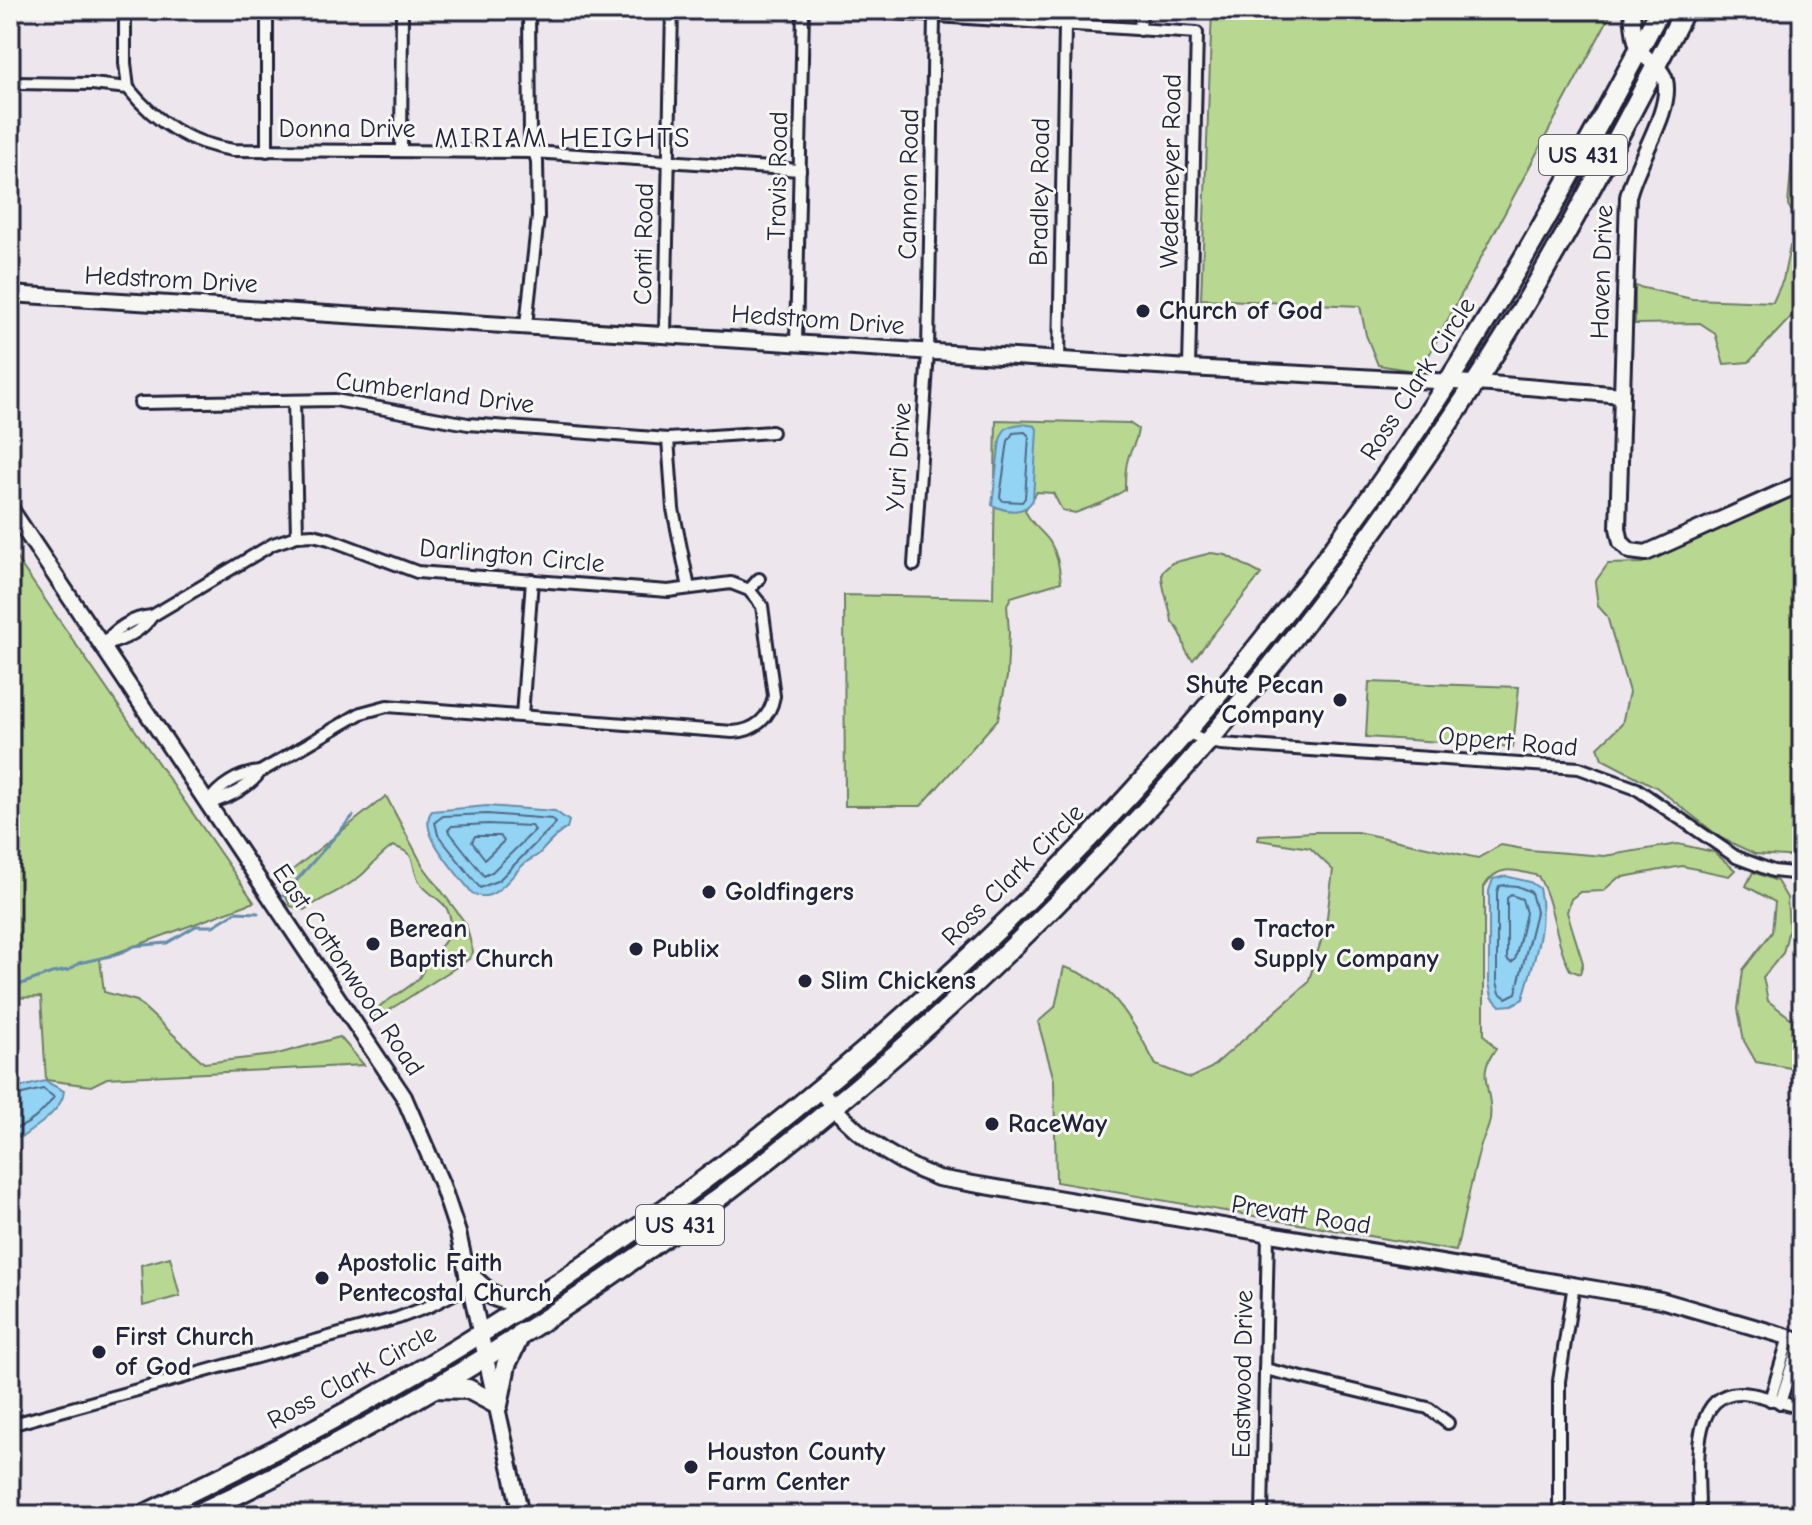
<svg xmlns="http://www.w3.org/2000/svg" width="1812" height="1525" viewBox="0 0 1812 1525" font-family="'Comic Neue',sans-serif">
  <rect width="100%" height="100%" fill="#ede7ed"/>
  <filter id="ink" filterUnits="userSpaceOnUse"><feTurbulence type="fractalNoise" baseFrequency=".0125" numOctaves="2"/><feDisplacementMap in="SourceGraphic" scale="16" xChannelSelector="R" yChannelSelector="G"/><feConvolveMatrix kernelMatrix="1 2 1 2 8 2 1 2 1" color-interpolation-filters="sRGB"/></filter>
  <g filter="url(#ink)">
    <g fill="#b8d891" stroke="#6d7d66" stroke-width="2">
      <polygon points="1212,10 1613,10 1420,372 1378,365 1366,335 1360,306 1201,299"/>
      <polygon points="1802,118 1802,228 1788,205 1794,135"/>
      <polygon points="1802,238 1802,305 1749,362 1724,364 1715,333 1700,323 1635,324 1635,286 1692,299 1773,302 1783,280 1790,246"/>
      <path d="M 996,420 L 1129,423 L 1138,429 C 1137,440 1133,446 1129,455 C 1125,467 1125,478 1125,490 L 1102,503 L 1075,513 L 1062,510 L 1053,493 L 1037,492 L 1025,510 C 1030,524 1042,530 1050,542 C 1058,555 1059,567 1061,582 L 1011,597 L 1007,605 L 1009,632 L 1007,677 L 998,719 L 921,806 L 845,806 L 844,595 L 993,598 Z"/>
      <polygon points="1802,493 1802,857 1755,854 1721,838 1656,787 1602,759 1598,747 1622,724 1629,692 1607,616 1598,606 1595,582 1608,564 1642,563"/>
      <polygon points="10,549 254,902 100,959 104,992 137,1001 204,1063 274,1055 340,1037 364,1065 107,1078 91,1086 46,1080 41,997 10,998"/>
      <path d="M 1211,553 L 1226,555 L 1261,574 L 1193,660 C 1178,646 1189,638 1172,622 C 1170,603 1161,590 1162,572 L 1172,563 Z"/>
      <polygon points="1369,682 1519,687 1513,747 1366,737"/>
      <path d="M 386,796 L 423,866 L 466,924 L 473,952 L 469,959 L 375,1019 L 373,1012 C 386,999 405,992 418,979 C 424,972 425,963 431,957 C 445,942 458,932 447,909 C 441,899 427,893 420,883 C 408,864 421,855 393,846 C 379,856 375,862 364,873 C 347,889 323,897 304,910 L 290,906 L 282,888 L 286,875 Z"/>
      <path d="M 1314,832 L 1357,832 L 1478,858 L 1501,845 L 1529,850 L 1604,856 L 1678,844 L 1714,852 L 1735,870 L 1729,876 L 1682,866 L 1618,878 L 1603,891 L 1580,892 L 1571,899 L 1567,912 L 1583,963 L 1580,974 L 1570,970 C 1554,940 1555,904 1538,876 C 1515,870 1498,863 1484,887 L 1484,1035 L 1496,1049 C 1474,1076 1494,1089 1490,1119 C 1489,1129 1483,1138 1480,1148 C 1471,1182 1464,1217 1456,1251 L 1056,1182 L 1054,1080 L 1038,1022 L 1055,1007 L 1064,967 C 1114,981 1133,1023 1156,1065 L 1190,1078 L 1211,1068 L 1308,983 L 1326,925 L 1333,870 L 1310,848 L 1258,840 L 1259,835 Z"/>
      <polygon points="1753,872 1777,881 1787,898 1789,929 1783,953 1763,977 1768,1001 1796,1022 1802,1023 1802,1070 1756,1062 1744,1041 1738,1009 1743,970 1772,932 1775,902 1746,886"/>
      <polygon points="170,1257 180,1296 143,1306 141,1265"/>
    </g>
    <g fill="#93d3f4" stroke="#668caa" stroke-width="2">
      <path d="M 1023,424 L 1035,426 L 1037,429 L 1033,500 C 1024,515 1006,512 992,505 L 1000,440 C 1004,426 1010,425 1023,424 Z"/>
      <path d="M 487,806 L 555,811 L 569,821 L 567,828 C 556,834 548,844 539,854 C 534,858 528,860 523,865 C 510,877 493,906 472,893 C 459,875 415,831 432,811 Z"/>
      <path d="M 1505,876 L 1530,882 L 1539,888 C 1548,927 1533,961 1523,999 L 1512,1005 L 1500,1006 L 1492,997 L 1489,983 L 1489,891 L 1493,879 Z"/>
      <path d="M 45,1081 L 64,1091 C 63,1110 36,1127 22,1137 L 10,1137 L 10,1090 Z"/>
    </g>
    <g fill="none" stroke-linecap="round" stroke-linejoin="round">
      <g stroke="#4f6985" stroke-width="2">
        <polygon points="1013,433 1025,432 1029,436 1025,498 1022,502 1003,501 1000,497 1008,441"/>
        <polygon points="487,814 552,819 556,823 499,880 480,888 438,835 435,822 443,816"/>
        <polygon points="488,824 531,826 535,830 492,872 484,876 448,830 452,826"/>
        <polygon points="475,836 500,836 504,841 485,859 472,842"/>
        <polygon points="1505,885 1517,886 1531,892 1536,912 1516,993 1506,998 1500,993 1497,982 1497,892 1499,886"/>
        <polygon points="1511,895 1522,899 1526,913 1515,960 1511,963 1507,959 1507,898"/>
        <path d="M 10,1097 L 43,1089 L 54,1097 C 45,1110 27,1129 10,1129"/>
      </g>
      <g stroke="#668caa" stroke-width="3">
        <polyline points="283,896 353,816"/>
        <polyline points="10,988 52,973 69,970 79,963 119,954 134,946 167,943 196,926 213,926 236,912 258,913"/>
      </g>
      <g stroke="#22223b" stroke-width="16">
        <g id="street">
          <polyline points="125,10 125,63 128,88"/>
          <polyline points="846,10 1197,33 1189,368"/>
          <polyline points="1140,30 1141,10"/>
          <path d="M 10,83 L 92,84 L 128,88 C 157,124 189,143 233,150 L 533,152 L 800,170"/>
          <polyline points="267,151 267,10"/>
          <polyline points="401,151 402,10"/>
          <polyline points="526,325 538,217 537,161 530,140 529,10"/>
          <polyline points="665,334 672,10"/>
          <polyline points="796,343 803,10"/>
          <polyline points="1059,360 1065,26"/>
          <polyline points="294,401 297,536"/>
          <polyline points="140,403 335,400 468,424 668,439 772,432"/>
          <polyline points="668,439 673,509 689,588"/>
          <polyline points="914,565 928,352 934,17"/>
          <polyline points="749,590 759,579"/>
          <path d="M 102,646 C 114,630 132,617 152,616 L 273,544 L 297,536 L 313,535 L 329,539 L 417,572 L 668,591 L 731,583 L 749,590 L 762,606 L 774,696 C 770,718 755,731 733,732 L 387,706 L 361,713 L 260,772 C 248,789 227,798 207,804"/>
          <path d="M 102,646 C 121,641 141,633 152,616"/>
          <polyline points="522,716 532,580"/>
          <polyline points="1186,732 1207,741 1221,744 1579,768 1637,789 1736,857 1773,871 1802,874"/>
          <path d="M 207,804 C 219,786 238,774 260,772"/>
          <polyline points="1265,1369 1428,1408 1448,1423"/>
          <polyline points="1770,1400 1789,1337"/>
          <polyline points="1780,1403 1800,1340"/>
          <polyline points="10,1425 398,1318 430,1306 471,1285"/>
          <polyline points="1262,1515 1268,1234"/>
          <polyline points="1559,1515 1559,1381 1574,1284"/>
          <path d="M 1699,1515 C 1700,1479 1686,1392 1741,1393 C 1761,1394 1783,1403 1802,1409"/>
        </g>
      </g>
      <g stroke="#22223b" stroke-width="20">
        <g id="secondary">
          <path d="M 1632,10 C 1633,22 1633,36 1638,47 C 1644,60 1660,64 1665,80 C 1673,111 1635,163 1628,197 L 1618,528 L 1621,542 L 1630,551 L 1646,553 L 1802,483"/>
          <polyline points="10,294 1189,368 1491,384 1622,395"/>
          <polyline points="10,508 404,1097 442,1185 458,1233 521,1515"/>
          <path d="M 819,1089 C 849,1130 890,1160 938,1178 L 1661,1300 L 1802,1341"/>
        </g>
      </g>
      <g stroke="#22223b" stroke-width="24">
        <g id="highway">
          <path d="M 469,1275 C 492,1298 498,1302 531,1300"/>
          <polyline points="433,1388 468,1389 498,1405 506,1365 521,1333"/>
          <path d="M 143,1515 C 264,1457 385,1395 499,1322 C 843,1103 1148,816 1382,481 C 1487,331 1574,172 1660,10"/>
          <path d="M 195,1515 C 599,1324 962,1037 1248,694 C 1329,597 1402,493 1472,388 C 1552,267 1618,138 1685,10"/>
        </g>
      </g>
      <use href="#street" stroke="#f6f6f2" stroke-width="10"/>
      <use href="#secondary" stroke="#f6f6f2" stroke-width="14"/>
      <use href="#highway" stroke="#f6f6f2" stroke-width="18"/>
    </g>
  </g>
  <g fill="#22223b" stroke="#f6f6f2" stroke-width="3">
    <circle cx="1143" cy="311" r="8"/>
    <circle cx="1340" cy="700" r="8"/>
    <circle cx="709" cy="892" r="8"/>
    <circle cx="373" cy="944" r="8"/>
    <circle cx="1238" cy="944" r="8"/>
    <circle cx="636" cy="949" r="8"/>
    <circle cx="805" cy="981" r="8"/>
    <circle cx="992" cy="1124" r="8"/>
    <circle cx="322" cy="1278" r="8"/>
    <circle cx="99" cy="1352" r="8"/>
    <circle cx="691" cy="1467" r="8"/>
  </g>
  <g text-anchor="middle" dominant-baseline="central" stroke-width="6" stroke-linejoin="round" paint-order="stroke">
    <g fill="#f6f6f2" stroke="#626272" stroke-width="2">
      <rect x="1539" y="135" width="88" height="40" rx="6"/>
      <rect x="636" y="1205" width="88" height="40" rx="6"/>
    </g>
    <g font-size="24" font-weight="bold" fill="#22223b">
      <text x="1583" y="155">US 431</text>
      <text x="680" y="1225">US 431</text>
    </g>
    <g font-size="26" fill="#22223b" stroke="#f6f6f2">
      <text x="347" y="129">Donna Drive</text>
      <text transform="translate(1171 171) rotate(-89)">Wedemeyer Road</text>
      <text transform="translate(778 176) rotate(-89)">Travis Road</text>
      <text transform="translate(909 184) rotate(-89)">Cannon Road</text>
      <text transform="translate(1040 192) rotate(-89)">Bradley Road</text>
      <text transform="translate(644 244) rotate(-89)">Conti Road</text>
      <text transform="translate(1602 272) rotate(-88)">Haven Drive</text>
      <text transform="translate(171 280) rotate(3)">Hedstrom Drive</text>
      <text transform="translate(818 320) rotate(4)">Hedstrom Drive</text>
      <text transform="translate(1418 379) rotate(-57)">Ross Clark Circle</text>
      <text transform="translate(435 393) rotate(7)">Cumberland Drive</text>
      <text transform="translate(899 457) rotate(-86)">Yuri Drive</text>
      <text transform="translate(512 556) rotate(5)">Darlington Circle</text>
      <text transform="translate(1508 742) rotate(5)">Oppert Road</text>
      <text transform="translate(1013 875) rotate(-45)">Ross Clark Circle</text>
      <text transform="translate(348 970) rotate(56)">East Cottonwood Road</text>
      <text transform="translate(1301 1215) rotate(9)">Prevatt Road</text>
      <text transform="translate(1243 1374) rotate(-89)">Eastwood Drive</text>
      <text transform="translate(352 1377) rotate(-29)">Ross Clark Circle</text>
    </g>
    <g font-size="26" font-weight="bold" fill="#22223b" stroke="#f6f6f2" text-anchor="start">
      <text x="1159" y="311">Church of God</text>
      <text x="1324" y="685" text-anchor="end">Shute Pecan<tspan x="1324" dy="30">Company</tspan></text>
      <text x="725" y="892">Goldfingers</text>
      <text x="389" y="929">Berean<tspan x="389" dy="30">Baptist Church</tspan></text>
      <text x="1254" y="929">Tractor<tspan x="1254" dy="30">Supply Company</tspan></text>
      <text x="652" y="949">Publix</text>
      <text x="821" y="981">Slim Chickens</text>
      <text x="1008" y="1124">RaceWay</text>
      <text x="338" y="1263">Apostolic Faith<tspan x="338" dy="30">Pentecostal Church</tspan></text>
      <text x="115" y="1337">First Church<tspan x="115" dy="30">of God</tspan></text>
      <text x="707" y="1452">Houston County<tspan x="707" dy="30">Farm Center</tspan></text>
    </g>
    <g font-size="28" letter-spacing="2" fill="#22223b" stroke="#f6f6f2">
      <text x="563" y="138">MIRIAM HEIGHTS</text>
    </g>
  </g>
  <rect width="1812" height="1525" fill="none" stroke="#f6f6f2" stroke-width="40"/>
  <rect x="20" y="20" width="1772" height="1485" fill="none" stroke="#22223b" stroke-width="3" filter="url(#ink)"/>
</svg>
